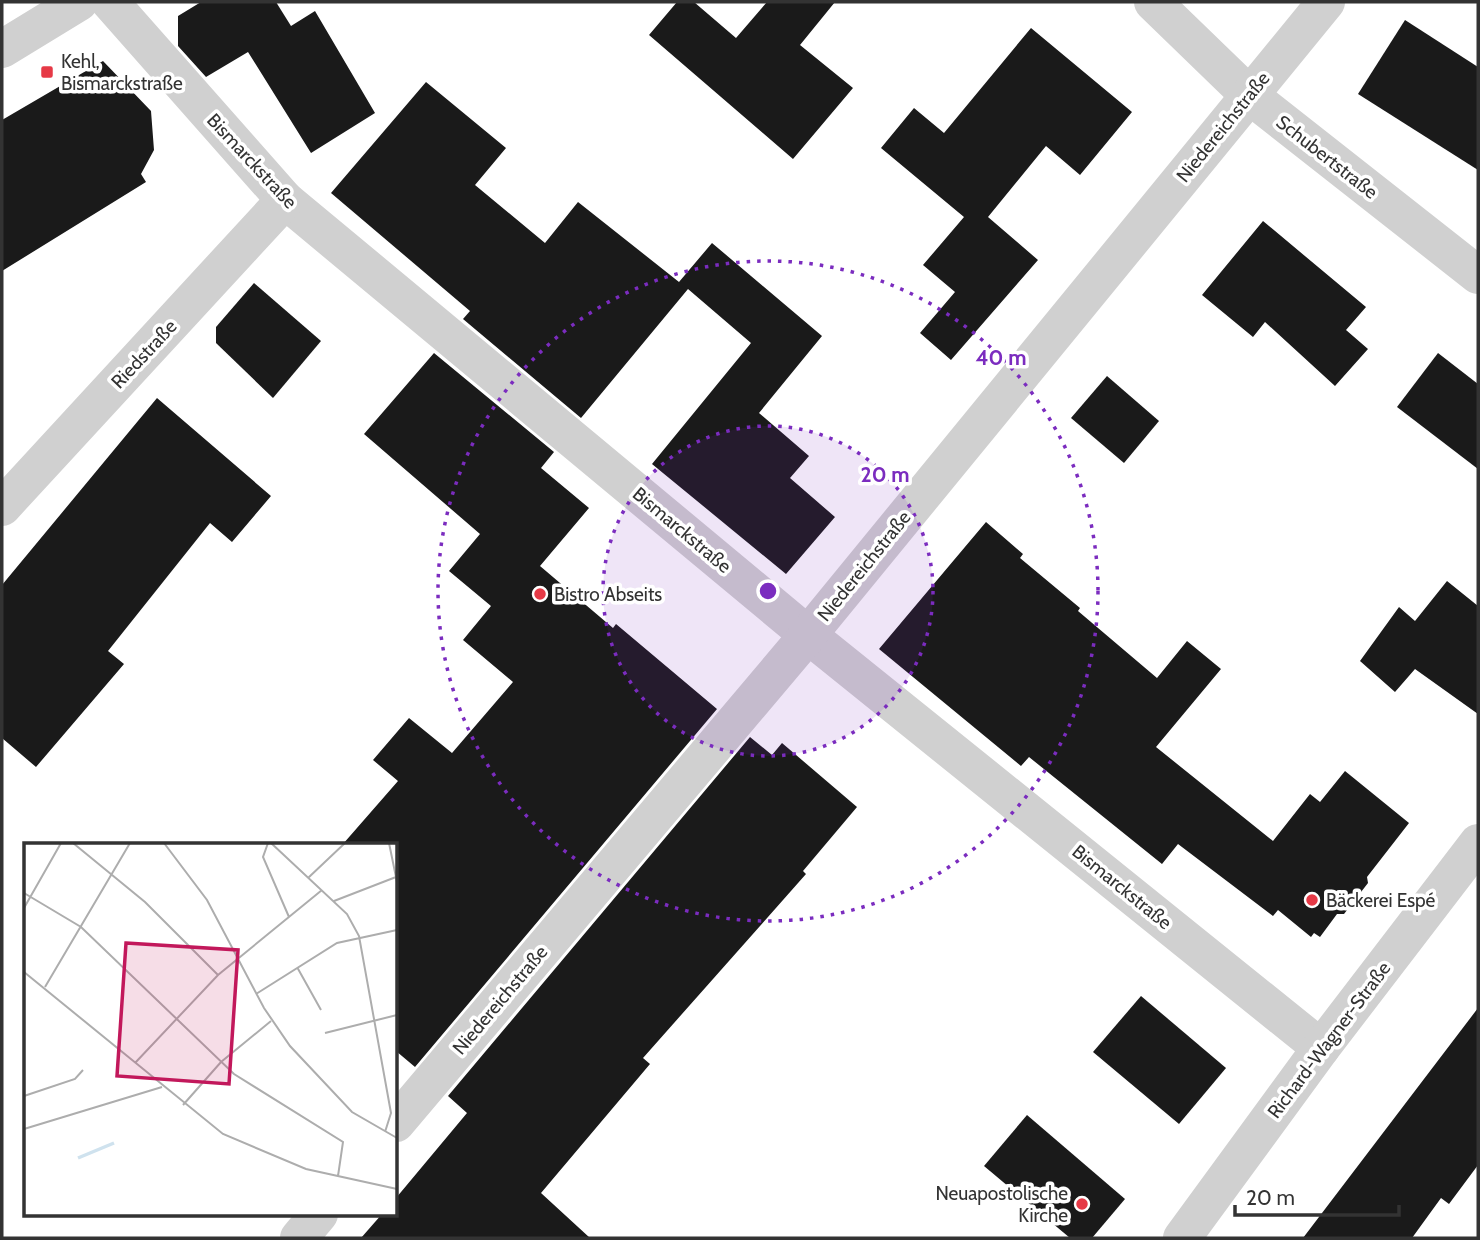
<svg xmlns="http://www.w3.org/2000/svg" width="1480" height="1240" viewBox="0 0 1480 1240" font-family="Cabin,sans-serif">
  <rect width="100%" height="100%" fill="#fff"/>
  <g fill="#1a1a1a">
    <polygon points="201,2 276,2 291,26 315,11 375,113 311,153 248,52 206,77 178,46 178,16"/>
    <polygon points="677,2 694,2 736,38 767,2 835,2 800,45 853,88 793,159 649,35"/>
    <polygon points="1405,20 1478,67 1478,170 1358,94"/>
    <polygon points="1031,28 1132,112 1080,175 1046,146 988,217 1038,260 951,360 920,333 955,292 923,265 964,217 881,148 914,108 944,133"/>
    <polygon points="103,61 151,111 154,150 141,174 146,182 2,271 2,120"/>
    <polygon points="426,82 506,148 475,185 545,243 578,202 679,282 712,243 822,336 759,413 809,456 790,478 835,517 786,574 652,464 751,343 688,289 581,418 463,319 470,311 331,193"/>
    <polygon points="1263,221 1366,307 1346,330 1368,349 1335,386 1265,322 1253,337 1202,295"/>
    <polygon points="254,283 321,341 273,398 216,343 216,327"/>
    <polygon points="434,353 554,452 541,468 589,508 540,566 613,628 616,624 717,709 415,1067 396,1051 396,844 343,844 398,781 373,760 409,718 452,753 513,682 463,640 491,606 449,571 480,534 364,434"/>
    <polygon points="1438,353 1478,384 1478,469 1397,407"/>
    <polygon points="1107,376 1159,421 1124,463 1071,418"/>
    <polygon points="157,398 271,496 232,542 210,523 108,651 124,664 36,767 2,738 2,585"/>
    <polygon points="986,522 1023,554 1020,558 1080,608 1078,611 1157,678 1187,641 1221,669 1156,747 1273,841 1310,794 1320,802 1345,771 1409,823 1367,877 1368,883 1344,914 1337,914 1320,937 1314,933 1311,937 1278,910 1273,916 1178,844 1162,864 1029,757 1021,766 879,649"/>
    <polygon points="1447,581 1478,606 1478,714 1415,669 1395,692 1360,661 1399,607 1415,621"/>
    <polygon points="750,737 772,755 782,743 857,807 803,871 806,874 643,1058 650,1064 541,1193 590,1238 361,1238 382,1214 396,1214 396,1198 467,1113 448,1096"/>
    <polygon points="1141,996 1226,1068 1179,1124 1093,1052"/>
    <polygon points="1478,1008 1478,1165 1449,1204 1441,1198 1412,1238 1303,1238"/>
    <polygon points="1027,1115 1125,1199 1092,1238 1070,1238 984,1166"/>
  </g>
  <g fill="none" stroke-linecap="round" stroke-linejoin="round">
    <g stroke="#d0d0d0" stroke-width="38">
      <polyline points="110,2 285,200 808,635 1321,1048"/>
      <polyline points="1153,2 1249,95 1478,275"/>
      <polyline points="2,49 79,2"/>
      <polyline points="2,507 285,200"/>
      <polyline points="396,1123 808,635 1326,2"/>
      <polyline points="299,1238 319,1214"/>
      <polyline points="1182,1238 1321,1048 1478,843"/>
    </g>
  </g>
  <circle cx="768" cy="591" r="165" fill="#7b2cbf" fill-opacity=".12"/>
  <g fill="none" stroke="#7b2cbf" stroke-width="3.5" stroke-dasharray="3.5 7">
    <circle cx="768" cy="591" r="165"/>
    <circle cx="768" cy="591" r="330"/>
  </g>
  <g fill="#e63946" stroke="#fff" stroke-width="2.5">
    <rect x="40" y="65" width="14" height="14" rx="3.5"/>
    <circle cx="540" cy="594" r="7"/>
    <circle cx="1312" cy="900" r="7"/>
    <circle cx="1082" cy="1204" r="7"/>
  </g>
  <g text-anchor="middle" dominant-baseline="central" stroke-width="7" stroke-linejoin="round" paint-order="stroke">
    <g font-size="19" fill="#333" stroke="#fff" text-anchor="start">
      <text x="61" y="61">Kehl,<tspan x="61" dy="22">Bismarckstraße</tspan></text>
      <text x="554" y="594">Bistro Abseits</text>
      <text x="1326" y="900">Bäckerei Espé</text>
      <text x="1068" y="1193" text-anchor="end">Neuapostolische<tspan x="1068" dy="22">Kirche</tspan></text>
    </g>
    <g font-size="19" fill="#333" stroke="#fff">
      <text transform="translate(1223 127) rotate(-51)">Niedereichstraße</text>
      <text transform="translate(1327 157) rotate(38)">Schubertstraße</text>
      <text transform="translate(252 161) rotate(47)">Bismarckstraße</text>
      <text transform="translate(144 354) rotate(-47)">Riedstraße</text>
      <text transform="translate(682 530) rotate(40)">Bismarckstraße</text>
      <text transform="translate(864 566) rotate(-51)">Niedereichstraße</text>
      <text transform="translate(1122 887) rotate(39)">Bismarckstraße</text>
      <text transform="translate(500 1000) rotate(-50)">Niedereichstraße</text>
      <text transform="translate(1329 1040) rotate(-53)">Richard-Wagner-Straße</text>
    </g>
  </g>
  <g transform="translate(24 843)">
    <rect width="373" height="373" fill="#fff"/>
    <path fill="none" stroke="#cfe2ee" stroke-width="3.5" d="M 54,315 L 90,300"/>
    <path fill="none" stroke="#adadad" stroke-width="2" d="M 49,0 L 121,59 L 194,132M 140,0 L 183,57 L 240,165 L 266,203 L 328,269 L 373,295M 244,0 L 239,14 L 265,74M 247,0 L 323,71 L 335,93 L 367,270 L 361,289M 365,0 L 373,39M 284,35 L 321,0M 0,50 L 57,84 L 210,231 L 319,299 L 314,333M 310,58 L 372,34M 0,65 L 37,0M 273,124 L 297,167M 0,129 L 199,291 L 282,326 L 373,346M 21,144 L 106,0M 232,151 L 313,100 L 373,87M 301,190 L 373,172M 111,220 L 194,132 L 298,47M 0,253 L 51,236 L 59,227M 159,262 L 197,219 L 247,178M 0,286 L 138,244"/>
    <path fill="#c2185b" fill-opacity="0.15" stroke="#c2185b" stroke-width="3.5" d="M 102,100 L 214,107 L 205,241 L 93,233 Z"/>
    <rect width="373" height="373" fill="none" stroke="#333" stroke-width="3.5"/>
  </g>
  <circle cx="768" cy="591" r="10" fill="#7b2cbf" stroke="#fff" stroke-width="3.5"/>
  <g font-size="21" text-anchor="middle" font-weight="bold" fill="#7b2cbf" stroke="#fff" stroke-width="7" stroke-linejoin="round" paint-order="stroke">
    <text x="1001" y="365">40 m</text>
    <text x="885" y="482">20 m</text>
  </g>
  <rect width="1480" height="1240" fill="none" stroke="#333333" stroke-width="7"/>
  <path d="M1235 1205v10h164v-10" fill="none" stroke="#333333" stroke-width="3.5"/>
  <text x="1246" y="1205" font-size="21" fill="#333333" stroke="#ffffff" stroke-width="5" paint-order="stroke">20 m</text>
</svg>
